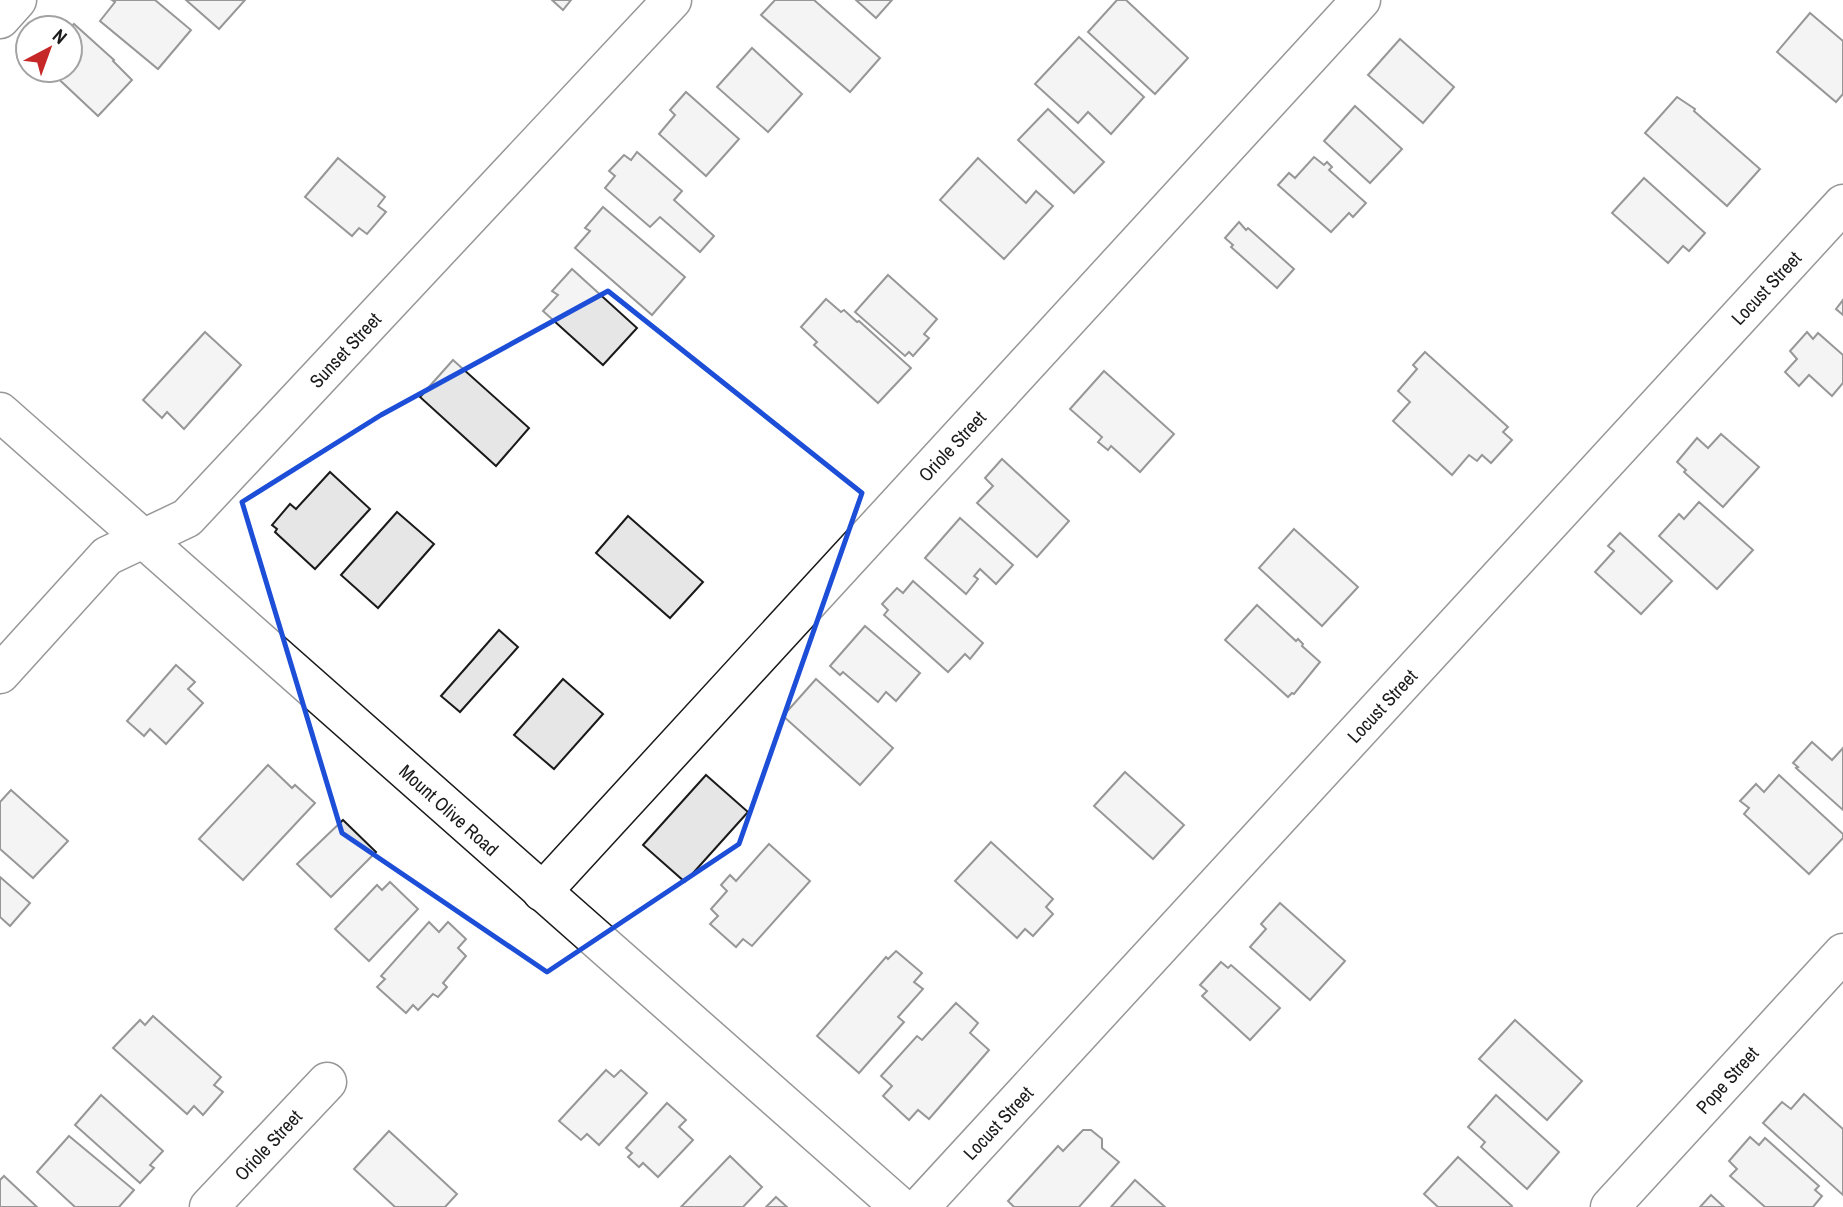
<svg xmlns="http://www.w3.org/2000/svg" width="1843" height="1207" viewBox="0 0 1843 1207" font-family="'Archivo Narrow',sans-serif">
  <rect width="100%" height="100%" fill="#fff"/>
  <g fill="#e6e6e6" stroke="#1a1a1a" stroke-width="2">
    <polygon points="112,0 155,0 191,30 158,69 100,21 115,2"/>
    <polygon points="186,0 245,0 219,29"/>
    <polygon points="552,0 571,0 563,10"/>
    <polygon points="775,0 814,0 880,58 850,92 761,15"/>
    <polygon points="856,0 892,0 876,18"/>
    <polygon points="1117,0 1126,0 1188,58 1155,94 1088,32"/>
    <polygon points="1810,13 1843,41 1843,94 1836,102 1777,52"/>
    <polygon points="74,24 114,60 113,61 132,80 98,116 49,70 70,70 70,28"/>
    <polygon points="1079,37 1144,97 1111,134 1088,112 1078,123 1035,84"/>
    <polygon points="1400,39 1454,87 1423,123 1368,75"/>
    <polygon points="752,48 802,94 768,132 717,87"/>
    <polygon points="686,92 739,139 706,176 659,134 675,115 670,110"/>
    <polygon points="1677,97 1695,109 1694,111 1760,169 1727,206 1645,133"/>
    <polygon points="1355,106 1402,149 1370,183 1324,141"/>
    <polygon points="1048,109 1104,162 1074,193 1018,140"/>
    <polygon points="637,152 682,191 674,200 714,236 700,252 660,217 650,227 605,188 615,176 609,171 624,155 631,160"/>
    <polygon points="1314,157 1324,165 1327,162 1332,167 1329,170 1366,203 1353,217 1349,213 1331,232 1278,185 1289,173 1295,178"/>
    <polygon points="338,158 385,197 378,206 386,212 367,234 359,228 352,236 305,197"/>
    <polygon points="978,158 1026,203 1036,191 1053,206 1004,259 940,200"/>
    <polygon points="1644,178 1705,233 1689,251 1683,246 1668,263 1612,213"/>
    <polygon points="603,207 685,277 652,315 575,248 590,231 585,228"/>
    <polygon points="1239,222 1246,230 1248,228 1294,269 1277,288 1231,247 1233,245 1225,238"/>
    <polygon points="572,269 637,328 603,365 543,311 558,295 552,291"/>
    <polygon points="888,275 937,319 924,334 929,338 913,356 909,352 905,356 855,312"/>
    <polygon points="826,299 841,312 844,310 857,322 859,321 911,368 878,403 814,345 817,342 801,327"/>
    <polygon points="1843,300 1843,315 1836,309"/>
    <polygon points="205,332 241,365 184,429 167,412 162,418 143,400"/>
    <polygon points="1807,332 1813,339 1818,333 1843,355 1843,383 1832,396 1809,375 1799,386 1785,372 1797,359 1790,351"/>
    <polygon points="1425,352 1508,427 1503,432 1512,440 1491,463 1482,455 1477,461 1469,455 1452,475 1393,421 1410,402 1398,391 1417,369 1413,365"/>
    <polygon points="453,360 529,428 496,466 420,397"/>
    <polygon points="1104,371 1174,434 1140,472 1111,446 1108,450 1098,442 1102,437 1070,409"/>
    <polygon points="1721,434 1759,467 1723,507 1684,472 1686,470 1677,462 1697,438 1708,448"/>
    <polygon points="1002,459 1069,521 1037,557 977,503 993,486 985,478"/>
    <polygon points="330,472 370,509 315,569 275,532 277,529 272,525 290,504 296,509"/>
    <polygon points="1699,502 1753,550 1717,589 1659,536 1679,514 1684,519"/>
    <polygon points="397,512 434,544 378,608 341,575"/>
    <polygon points="628,516 703,582 670,618 596,553"/>
    <polygon points="960,518 1013,565 996,584 980,569 974,576 978,579 966,594 925,558"/>
    <polygon points="1294,529 1358,587 1322,626 1259,568"/>
    <polygon points="1620,533 1672,581 1641,614 1595,572 1614,551 1608,546"/>
    <polygon points="913,581 983,643 970,659 965,654 948,672 884,615 888,610 882,604 897,588 903,593"/>
    <polygon points="1257,605 1296,641 1298,639 1303,644 1302,646 1320,662 1294,694 1292,693 1288,697 1225,640"/>
    <polygon points="865,626 920,673 896,701 886,692 878,702 843,672 840,675 830,666"/>
    <polygon points="499,630 518,647 460,712 441,696"/>
    <polygon points="176,665 195,682 188,689 203,703 166,744 150,729 144,736 127,721"/>
    <polygon points="563,679 603,714 554,769 514,735"/>
    <polygon points="816,679 893,748 860,785 783,716"/>
    <polygon points="1812,742 1832,760 1843,748 1843,810 1796,768 1798,767 1793,763"/>
    <polygon points="268,765 292,788 295,785 315,803 243,880 199,839"/>
    <polygon points="1125,772 1184,825 1153,859 1094,806"/>
    <polygon points="706,775 748,812 685,882 643,845"/>
    <polygon points="1779,775 1843,834 1843,838 1809,874 1744,814 1749,808 1740,801 1756,784 1764,792"/>
    <polygon points="11,790 68,841 33,878 0,849 0,802"/>
    <polygon points="343,820 376,852 331,897 297,864"/>
    <polygon points="991,842 1053,899 1046,907 1053,914 1033,936 1025,929 1017,938 955,881"/>
    <polygon points="769,844 810,881 752,946 743,939 736,947 710,924 718,916 711,909 727,891 721,885 730,875 736,881"/>
    <polygon points="0,877 30,903 10,926 0,917"/>
    <polygon points="390,882 418,909 369,961 335,929 377,885 382,890"/>
    <polygon points="1280,903 1345,961 1310,1000 1250,947 1266,929 1261,924"/>
    <polygon points="429,922 439,932 448,922 466,939 458,948 466,956 443,983 447,987 438,997 433,994 418,1010 413,1005 406,1013 377,987 385,979 381,976"/>
    <polygon points="896,951 922,973 914,982 923,989 898,1017 904,1022 859,1073 817,1036 886,957 888,959"/>
    <polygon points="1221,962 1228,968 1231,965 1280,1008 1250,1040 1202,996 1207,991 1200,985"/>
    <polygon points="956,1003 978,1023 970,1033 989,1050 929,1119 918,1110 909,1120 883,1096 892,1086 881,1076 917,1036 922,1040"/>
    <polygon points="153,1016 221,1077 214,1085 223,1092 203,1115 194,1106 187,1114 113,1048 140,1020 145,1025"/>
    <polygon points="1515,1020 1582,1081 1547,1120 1479,1059"/>
    <polygon points="606,1070 614,1077 621,1070 647,1093 599,1145 587,1134 581,1140 559,1121"/>
    <polygon points="1804,1094 1843,1129 1843,1195 1763,1123 1782,1102 1791,1109"/>
    <polygon points="101,1095 163,1151 150,1165 154,1168 140,1183 75,1125"/>
    <polygon points="1496,1095 1559,1152 1527,1189 1481,1147 1485,1142 1468,1127"/>
    <polygon points="667,1103 686,1120 679,1127 693,1140 658,1177 643,1163 639,1167 628,1157 632,1153 626,1148"/>
    <polygon points="1083,1130 1091,1130 1102,1139 1102,1148 1119,1162 1079,1207 1014,1207 1008,1201 1058,1146 1063,1151"/>
    <polygon points="389,1131 457,1194 445,1207 395,1207 354,1169"/>
    <polygon points="69,1136 134,1190 119,1207 75,1207 37,1172"/>
    <polygon points="1750,1137 1759,1145 1765,1138 1819,1186 1815,1190 1822,1196 1813,1207 1765,1207 1730,1176 1737,1169 1729,1161"/>
    <polygon points="730,1156 762,1187 743,1207 681,1207"/>
    <polygon points="1458,1157 1512,1206 1511,1207 1438,1207 1424,1194"/>
    <polygon points="4,1176 37,1207 0,1207 0,1180"/>
    <polygon points="1135,1180 1165,1207 1111,1207"/>
    <polygon points="1711,1195 1724,1207 1700,1207"/>
    <polygon points="776,1197 787,1207 766,1207"/>
  </g>
  <g fill="none" stroke-linecap="round" stroke-linejoin="round">
    <g stroke="#1a1a1a" stroke-width="41">
      <g id="minor">
        <polyline points="0,19 17,0"/>
        <polyline points="0,412 900,1207"/>
        <polyline points="0,674 107,556 187,518 672,0"/>
        <polyline points="542,892 1361,0"/>
        <polyline points="209,1207 327,1082"/>
        <polyline points="920,1207 1843,204"/>
        <polyline points="1610,1207 1843,953"/>
      </g>
    </g>
    <use href="#minor" stroke="#fff" stroke-width="38"/>
  </g>
  <path d="M0 0H1843V1207H0ZM 608,291 L 862,493 L 739,844 L 547,972 L 342,833 L 242,502 L 381,415 Z" fill="#fff" fill-opacity=".55" fill-rule="evenodd"/>
  <path fill="none" stroke="#1d4ed8" stroke-width="5" stroke-linejoin="round" d="M 608,291 L 862,493 L 739,844 L 547,972 L 342,833 L 242,502 L 381,415 Z"/>
  <g text-anchor="middle" dominant-baseline="central" stroke-width="5" stroke-linejoin="round" paint-order="stroke">
    <g font-size="19" fill="#1a1a1a" stroke="#fff">
      <text transform="translate(1766 288) rotate(-47)">Locust Street</text>
      <text transform="translate(345 350) rotate(-47)">Sunset Street</text>
      <text transform="translate(952 446) rotate(-47)">Oriole Street</text>
      <text transform="translate(1382 706) rotate(-47)">Locust Street</text>
      <text transform="translate(449 810) rotate(42)">Mount Olive Road</text>
      <text transform="translate(1727 1080) rotate(-48)">Pope Street</text>
      <text transform="translate(998 1123) rotate(-47)">Locust Street</text>
      <text transform="translate(268 1145) rotate(-47)">Oriole Street</text>
    </g>
  </g>
  <g transform="translate(49 49) rotate(41)"><circle r="33" fill="#ffffff" stroke="#a3a3a3" stroke-width="2"/>
  <path d="M0-5L12 26L0 18L-12 26Z" fill="#c62828"/>
  <text y="-10" font-size="19" font-weight="bold" text-anchor="middle" fill="#1a1a1a">N</text>
  </g>
</svg>
